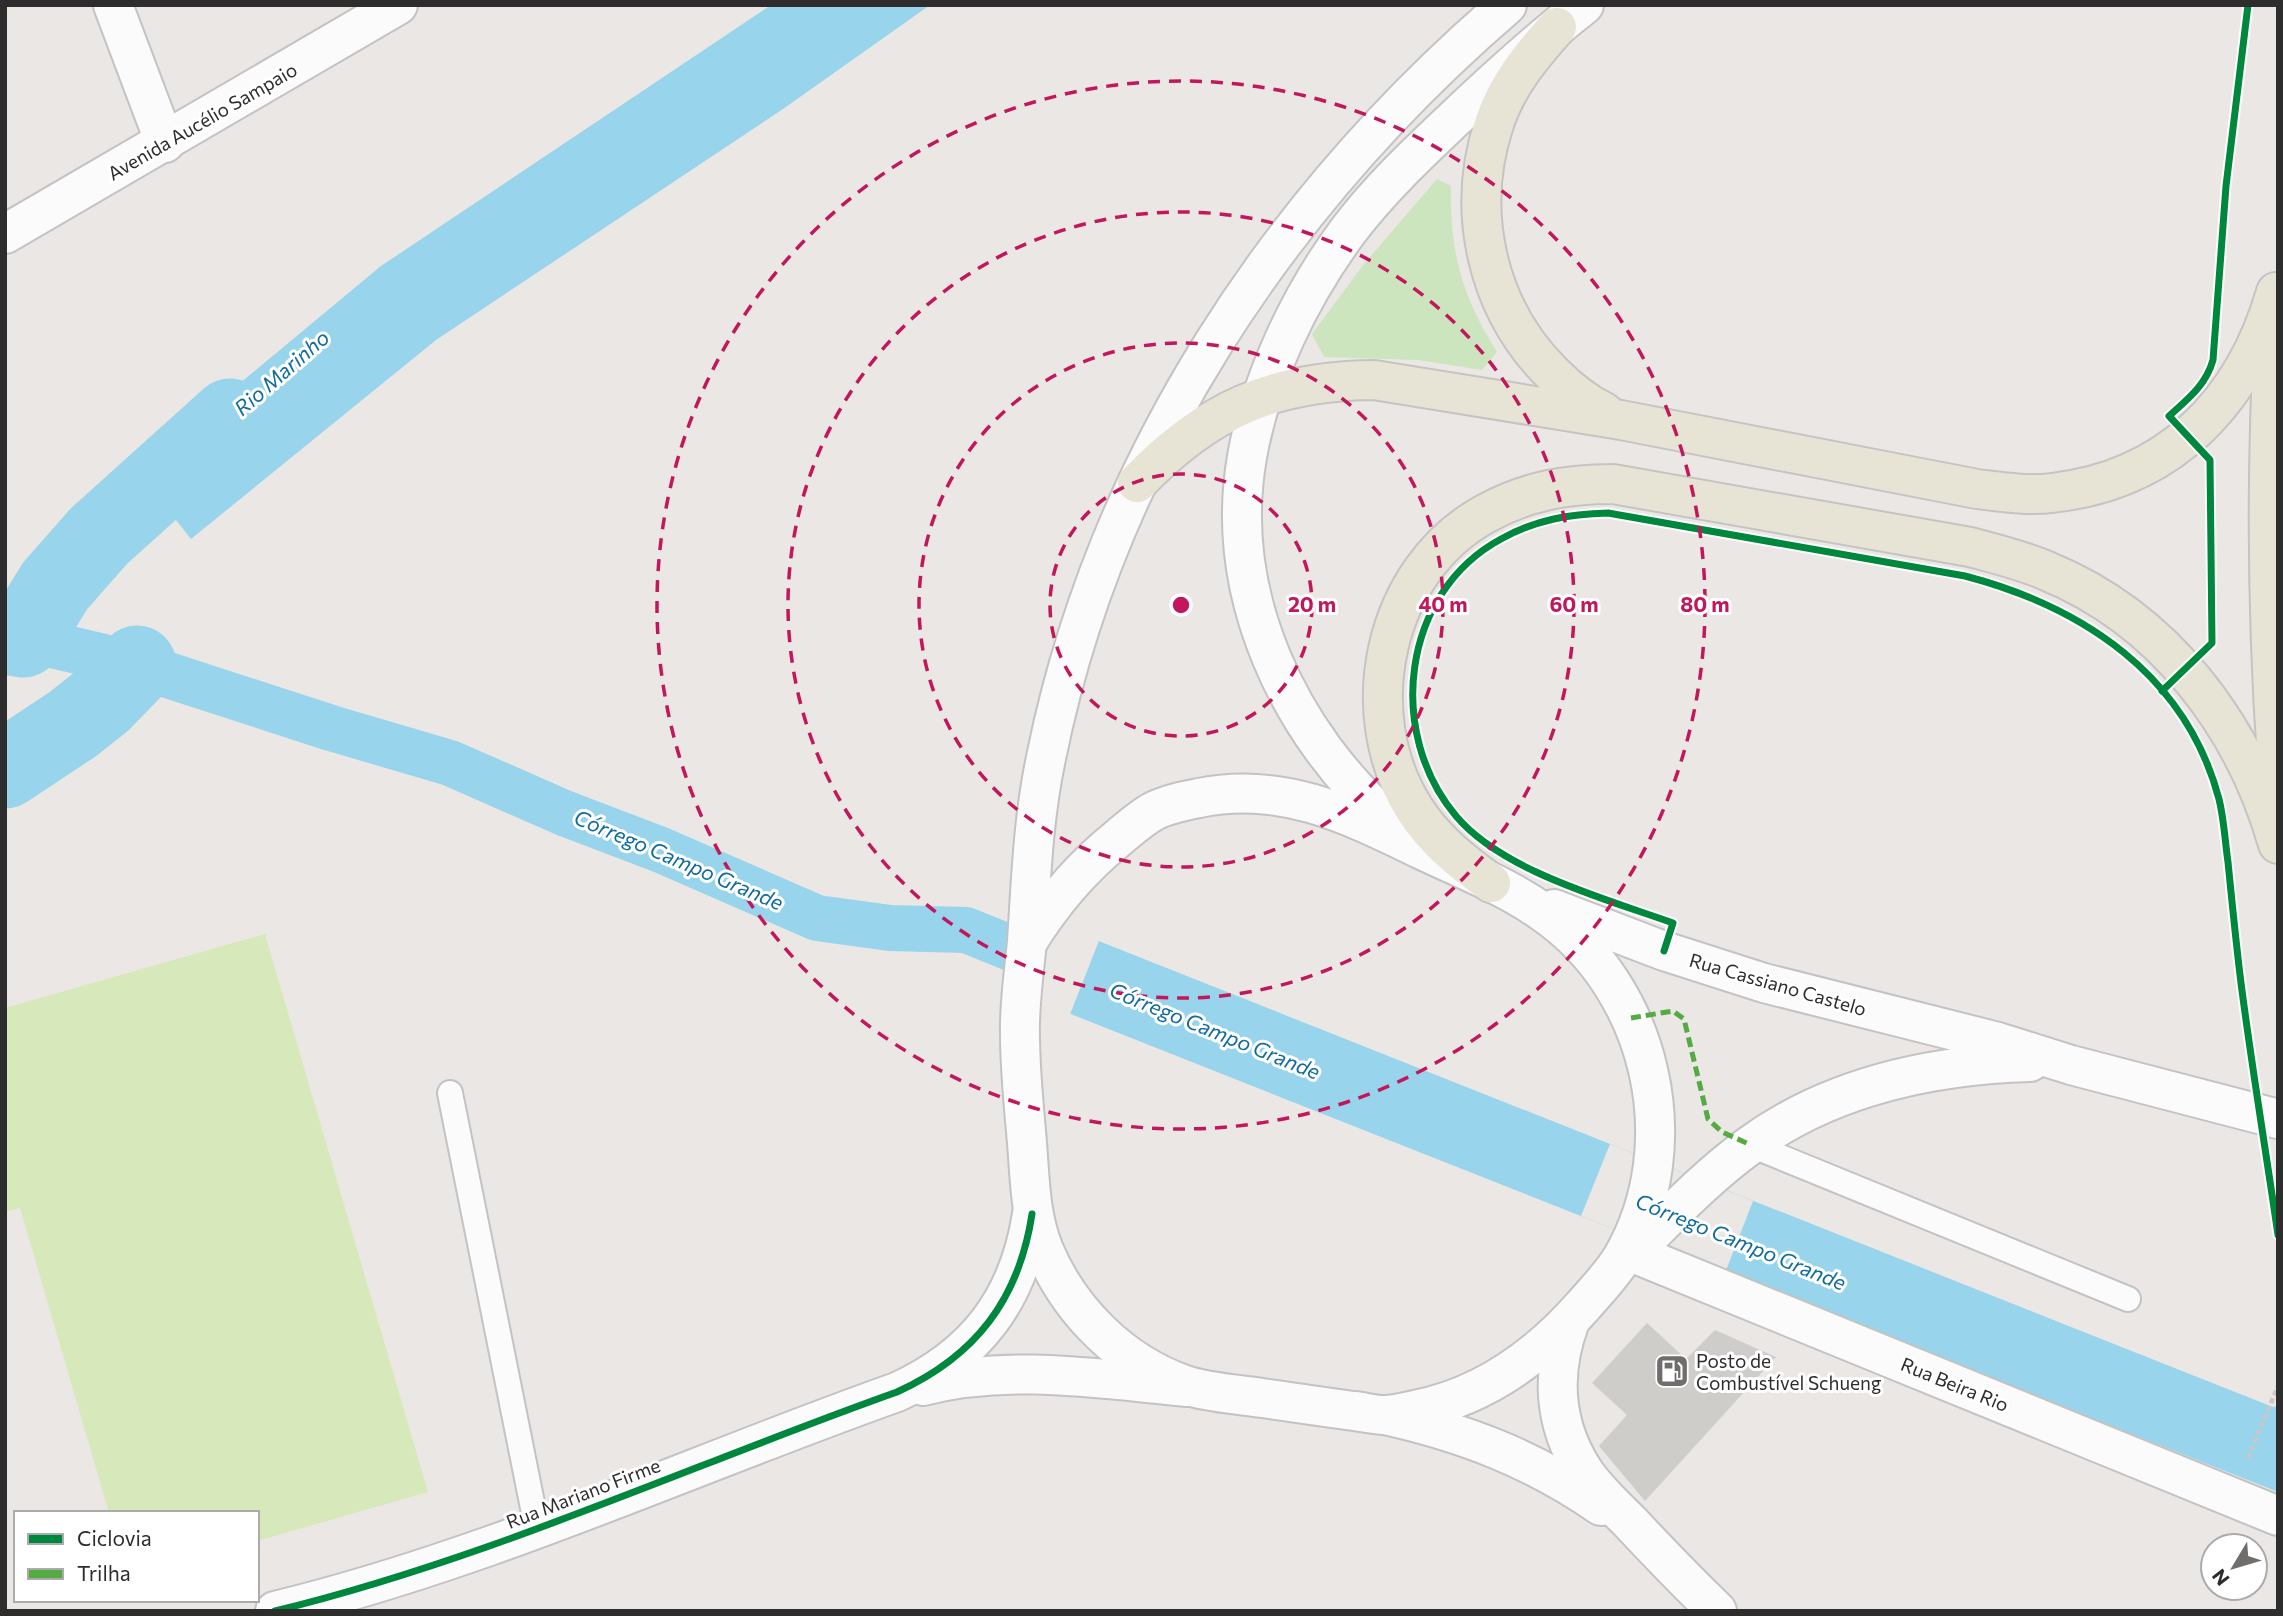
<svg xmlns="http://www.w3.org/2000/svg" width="2283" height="1616" viewBox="0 0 2283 1616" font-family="Commissioner,sans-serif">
  <rect width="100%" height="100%" fill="#eae7e4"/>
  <path fill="#cce5be" d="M 1437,179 L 1451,186 C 1450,253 1461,294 1497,352 L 1482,370 L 1418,360 L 1324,357 L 1312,334 L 1364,264 Z"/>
  <polygon fill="#d7e9bb" points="265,934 428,1492 257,1541 257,1513 109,1513 20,1208 5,1212 5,1008"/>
  <g fill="#98d4eb">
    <polygon points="771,5 930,5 783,109 436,340 191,539 134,467 228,393 381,266"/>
    <polygon points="980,894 2273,1407 2278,1406 2278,1492 952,967"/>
  </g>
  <g fill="#eae7e4">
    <polygon points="980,891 1100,938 1069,1017 950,969 949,965"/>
    <polygon points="1610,1144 1753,1201 1725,1273 1581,1216"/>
  </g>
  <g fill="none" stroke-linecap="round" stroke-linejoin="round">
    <polyline stroke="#98d4eb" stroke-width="46" points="23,638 137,665 331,728 450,763 564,813 661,850 817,918 890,928 966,930 1023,953"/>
    <g stroke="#98d4eb" stroke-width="79">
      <polyline points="5,635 23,638 55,586 99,536 230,418"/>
      <polyline points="5,769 73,724 102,701 137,665"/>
    </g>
  </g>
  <polygon fill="#cfcdca" points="1647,1323 1686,1359 1715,1330 1776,1357 1645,1501 1599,1446 1627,1415 1592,1383"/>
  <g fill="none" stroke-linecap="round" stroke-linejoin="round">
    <g stroke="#c4c3c4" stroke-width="28">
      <g id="service">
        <polyline points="450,1093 537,1528"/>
        <polyline points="1751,1145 2128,1299"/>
      </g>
    </g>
    <g stroke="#c4c3c4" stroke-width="42">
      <g id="minor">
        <polyline points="113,5 165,143"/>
        <polyline points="5,234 398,5"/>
        <polyline points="1633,1253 2278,1516"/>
      </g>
    </g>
    <g stroke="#c4c3c4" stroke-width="42">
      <g id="tertiary">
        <path d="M 1570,1321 C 1551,1372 1553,1423 1583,1470 C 1595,1489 1614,1506 1630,1522 C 1658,1552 1687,1582 1717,1611"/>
        <path d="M 923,1386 C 1010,1364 1099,1379 1187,1387"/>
        <path d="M 1385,1415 C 1465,1433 1533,1459 1601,1506"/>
        <path d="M 275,1611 C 489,1559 691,1465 897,1392 C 976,1356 1019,1299 1032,1214"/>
      </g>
    </g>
    <g stroke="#c4c3c4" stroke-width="42">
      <g id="secondary">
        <path d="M 1392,824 C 1289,734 1223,595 1247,457 C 1261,377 1300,296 1348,231 C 1379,190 1416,155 1453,120 C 1495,80 1538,41 1584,5"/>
        <polyline points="1554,909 1664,951 1764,983 1998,1042 2071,1065 2278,1119"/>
        <path d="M 1027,943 C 1052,902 1080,869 1117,839 C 1129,829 1141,818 1154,811 C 1168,804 1184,801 1199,798 C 1282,781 1348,814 1420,849 C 1462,869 1506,886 1544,913 C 1652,988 1688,1144 1622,1258 C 1611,1276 1596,1291 1583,1306 C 1537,1358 1483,1397 1415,1410 C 1405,1412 1395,1415 1384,1415 C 1374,1415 1364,1412 1354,1411 C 1323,1407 1292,1402 1262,1398 C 1237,1394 1209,1393 1185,1385 C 1122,1363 1070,1312 1044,1250 C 1030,1216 1030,1180 1027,1143 C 1024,1107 1020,1071 1020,1035 C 1019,1004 1024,973 1027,942 C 1031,880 1033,819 1046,758 C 1106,460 1279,201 1507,5"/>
        <path d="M 1631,1254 C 1669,1217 1705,1178 1749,1146 C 1831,1086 1930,1065 2030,1062"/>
      </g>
    </g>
    <g stroke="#c6c4c3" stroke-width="42">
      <g id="primary">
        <path d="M 1557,27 C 1531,56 1506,86 1494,124 C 1465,212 1487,309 1553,374 C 1568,389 1585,403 1604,412"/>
        <path d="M 2274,325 C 2266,474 2267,624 2278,773"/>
        <path d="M 1137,483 C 1207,410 1272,381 1374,380 L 1621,420 L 1977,489 C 2002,492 2027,496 2052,493 C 2169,480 2244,403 2276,292"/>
        <path d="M 1491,883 C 1462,862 1435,841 1415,810 C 1353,714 1383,570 1485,514 C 1526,491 1567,484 1613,484 L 1970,547 C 1996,554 2022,560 2047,571 C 2164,619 2244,725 2278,844"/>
      </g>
    </g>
    <polyline stroke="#c8c8c8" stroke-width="4.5" stroke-dasharray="5 3.5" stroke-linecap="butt" points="2248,1458 2278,1386"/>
    <use href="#service" stroke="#fcfbfb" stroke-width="24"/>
    <use href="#minor" stroke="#fcfbfb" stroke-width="38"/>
    <use href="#tertiary" stroke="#fcfbfb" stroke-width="38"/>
    <use href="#secondary" stroke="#fcfbfb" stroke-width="38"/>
    <use href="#primary" stroke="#e7e4d6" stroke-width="38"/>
    <polyline stroke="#54ab44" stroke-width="5" stroke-dasharray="10 5" stroke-linecap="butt" points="1631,1018 1673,1011 1684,1019 1708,1119 1722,1132 1751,1145"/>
    <g stroke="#fff" stroke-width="11">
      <g id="cycleway">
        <path d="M 2162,691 L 2212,643 L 2210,460 L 2169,416 C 2188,399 2206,385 2213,360 L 2226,186 L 2248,5"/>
        <path d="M 1664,951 L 1673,923 C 1606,899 1502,871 1456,816 C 1386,733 1401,593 1501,539 C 1535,520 1569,514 1608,513 L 1965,576 C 2083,607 2186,675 2219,799 C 2224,819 2225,841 2228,862 C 2232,902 2236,943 2241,983 C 2252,1068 2266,1152 2278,1235"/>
        <path d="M 275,1611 C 489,1559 691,1465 897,1392 C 976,1356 1019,1299 1032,1214"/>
      </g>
    </g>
    <use href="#cycleway" stroke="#00873e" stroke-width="7"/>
  </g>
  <g fill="none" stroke="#c2185b" stroke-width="3.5" stroke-dasharray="12 9">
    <circle cx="1181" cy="605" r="131"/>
    <circle cx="1181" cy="605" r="262"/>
    <circle cx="1181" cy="605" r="393"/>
    <circle cx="1181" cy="605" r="524"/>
  </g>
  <defs>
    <g id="fuel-square" transform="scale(1.75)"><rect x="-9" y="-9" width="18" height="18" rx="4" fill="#6f6e6d" stroke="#fff"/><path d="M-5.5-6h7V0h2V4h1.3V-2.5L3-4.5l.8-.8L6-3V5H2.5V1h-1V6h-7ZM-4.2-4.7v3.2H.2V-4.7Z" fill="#fff"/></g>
  </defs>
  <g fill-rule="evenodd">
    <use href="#fuel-square" x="1672" y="1371"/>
  </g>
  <g text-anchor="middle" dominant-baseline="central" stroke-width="6" stroke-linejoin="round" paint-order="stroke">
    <g font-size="19" fill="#2d2d2d" stroke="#fff">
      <text transform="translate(202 121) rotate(-30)">Avenida Aucélio Sampaio</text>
      <text transform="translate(1778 984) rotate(16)">Rua Cassiano Castelo</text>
      <text transform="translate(1955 1384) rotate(22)">Rua Beira Rio</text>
      <text transform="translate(583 1493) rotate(-21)">Rua Mariano Firme</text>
    </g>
    <g font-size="19" fill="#2d2d2d" stroke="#fff" text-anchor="start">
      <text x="1696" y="1360">Posto de<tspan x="1696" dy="22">Combustível Schueng</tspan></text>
    </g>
    <g font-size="21" font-style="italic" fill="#0f6b9f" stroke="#fff">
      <text transform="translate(281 372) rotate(-41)">Rio Marinho</text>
      <text transform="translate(679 859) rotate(23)">Córrego Campo Grande</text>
      <text transform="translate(1215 1030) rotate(22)">Córrego Campo Grande</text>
      <text transform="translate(1741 1241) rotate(22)">Córrego Campo Grande</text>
    </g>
  </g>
  <circle cx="1181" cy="605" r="10" fill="#c2185b" stroke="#fff" stroke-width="3.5"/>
  <g font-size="21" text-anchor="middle" font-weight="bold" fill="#c2185b" stroke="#fff" stroke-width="6" stroke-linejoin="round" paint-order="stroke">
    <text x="1312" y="612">20 m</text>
    <text x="1443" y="612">40 m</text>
    <text x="1574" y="612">60 m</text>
    <text x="1705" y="612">80 m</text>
  </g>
  <rect width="2283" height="1616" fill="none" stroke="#2d2d2d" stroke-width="14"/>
  <rect x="14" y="1511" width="245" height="91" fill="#ffffff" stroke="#ababab" stroke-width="2"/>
  <rect x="28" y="1534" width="35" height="10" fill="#00873e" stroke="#ababab" stroke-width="2"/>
  <text x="77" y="1546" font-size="21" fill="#2d2d2d">Ciclovia</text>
  <rect x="28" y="1569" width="35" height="10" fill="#54ab44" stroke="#ababab" stroke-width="2"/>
  <text x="77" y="1581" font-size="21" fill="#2d2d2d">Trilha</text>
  <g transform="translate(2234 1567) rotate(232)"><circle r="33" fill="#ffffff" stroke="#ababab" stroke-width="2"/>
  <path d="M0-5L12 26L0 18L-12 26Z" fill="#6f6e6d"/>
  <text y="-10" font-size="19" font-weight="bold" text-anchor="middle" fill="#2d2d2d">N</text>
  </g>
</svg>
